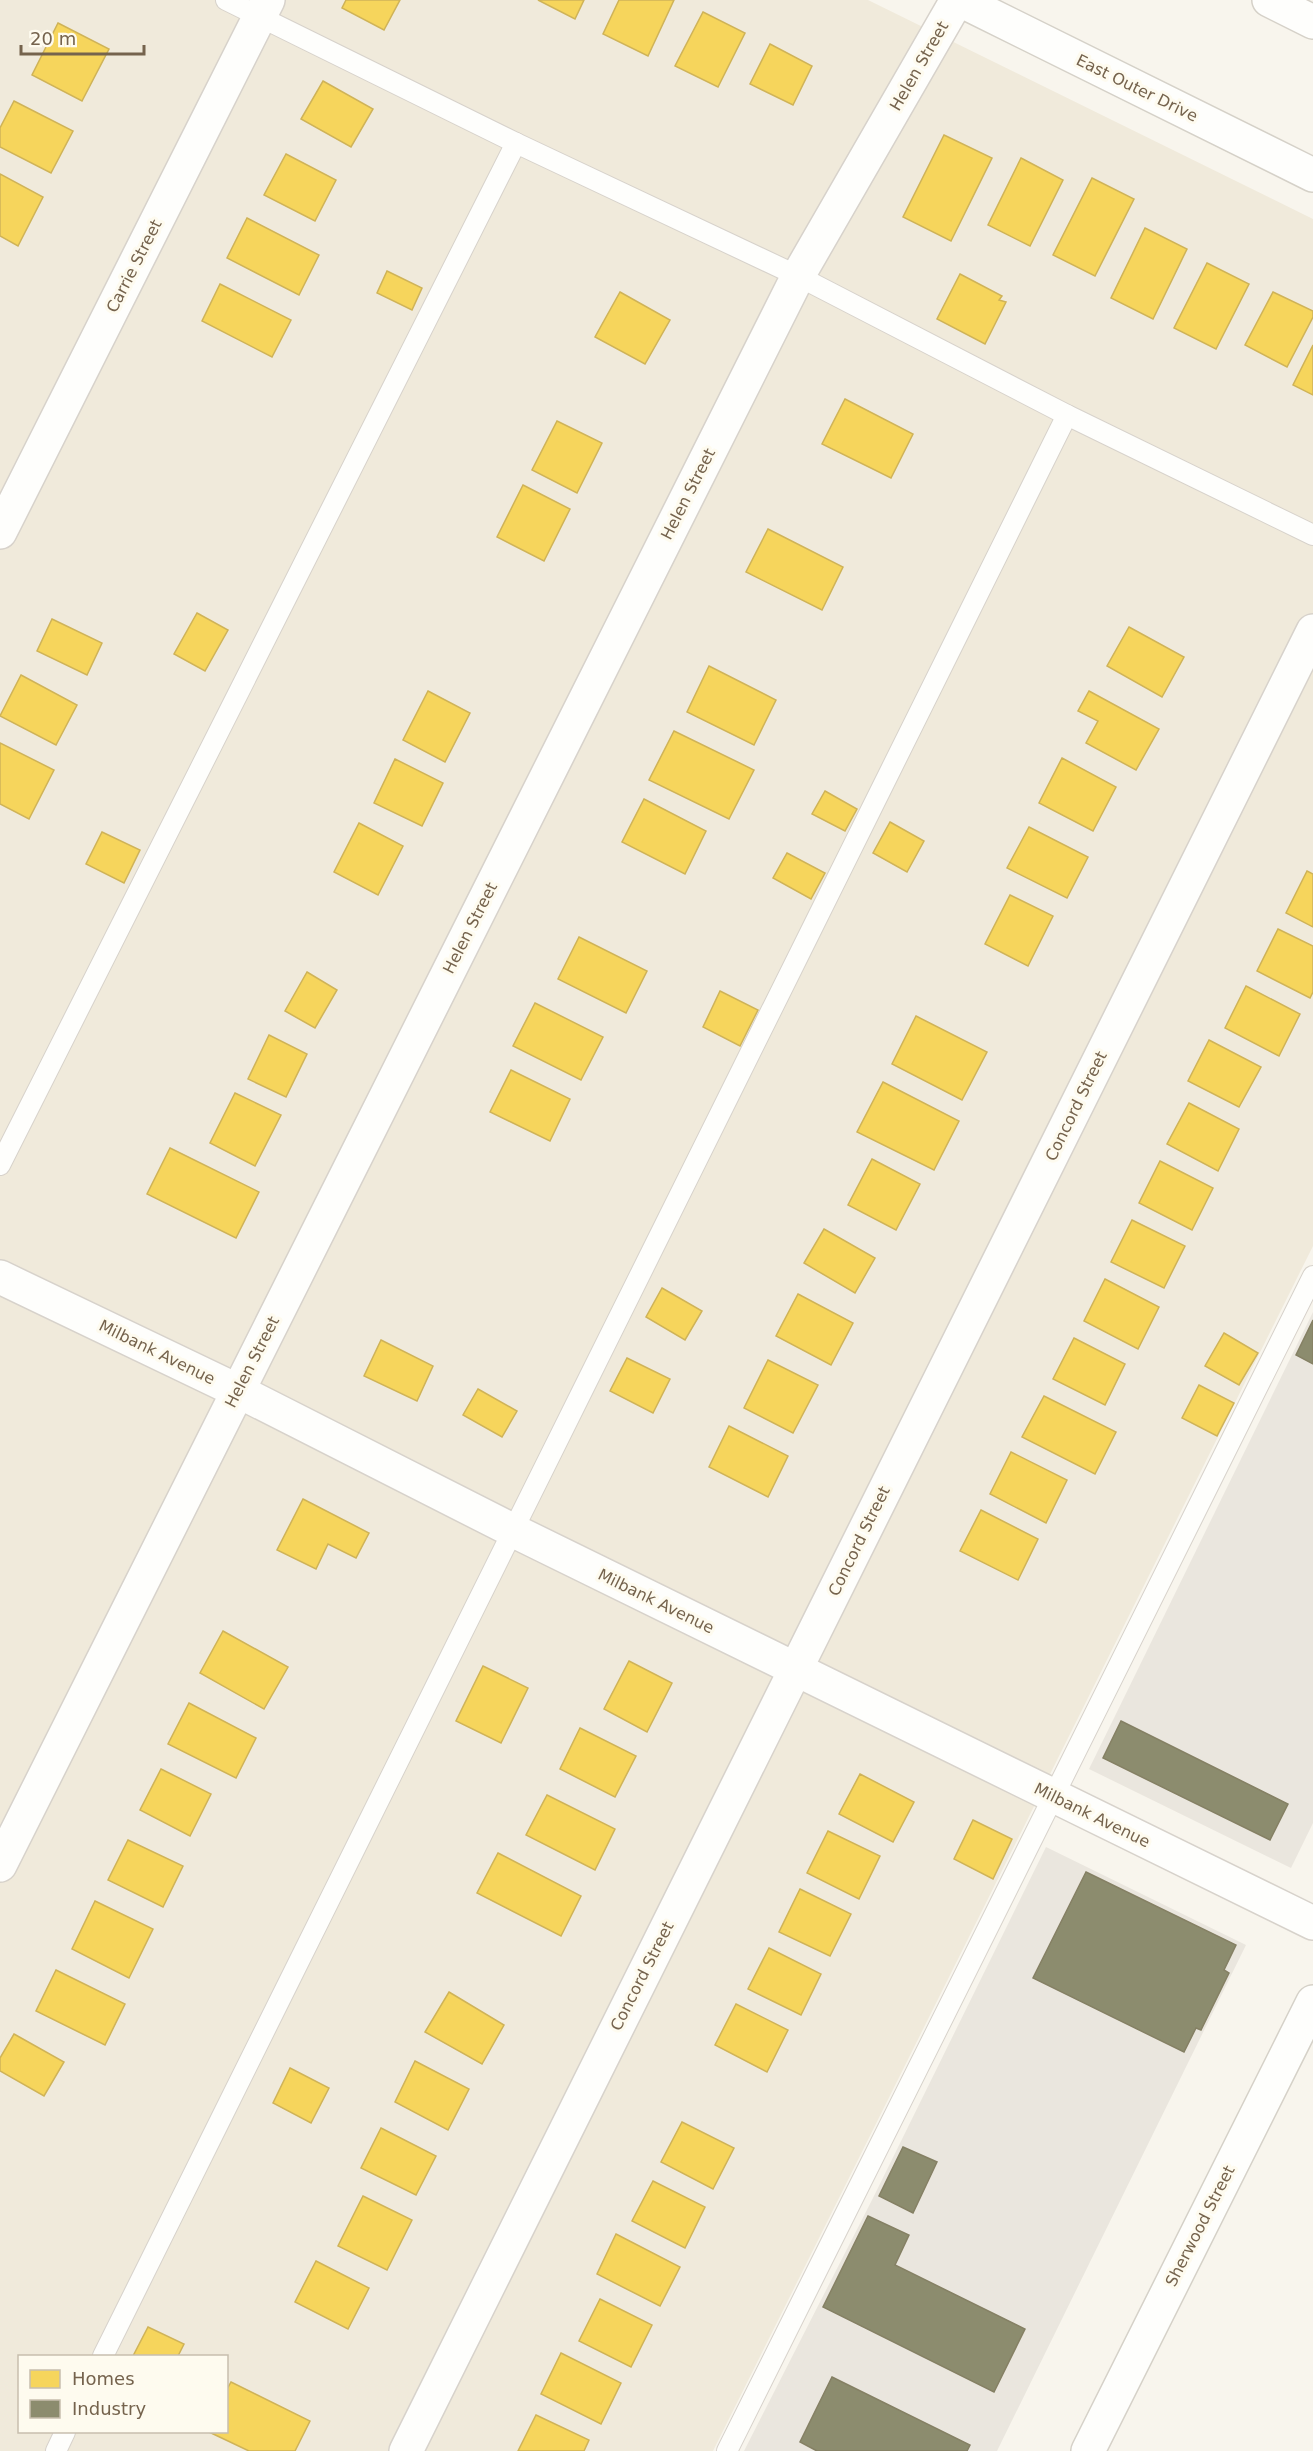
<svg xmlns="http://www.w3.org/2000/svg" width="1313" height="2451" viewBox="0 0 1313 2451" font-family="'DejaVu Sans',sans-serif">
  <rect width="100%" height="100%" fill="#f8f5ed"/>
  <path fill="#f0eadb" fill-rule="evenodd" d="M 0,0 L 868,0 L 1313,219 L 1313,1246 L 713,2451 L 0,2451 ZM 20,2356 L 226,2356 L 226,2432 L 20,2432 Z"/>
  <g fill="#eae6de">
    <polygon points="1313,1312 1313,1823 1291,1868 1089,1769"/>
    <polygon points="1046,1847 1246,1945 997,2451 744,2451 873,2198"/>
  </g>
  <g fill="#f6d55c" stroke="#cfb358" stroke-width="1.5">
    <polygon points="346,0 400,0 384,30 342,8"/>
    <polygon points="538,0 584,0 575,19"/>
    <polygon points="619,0 674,0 648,56 603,34"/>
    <polygon points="703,12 745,33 718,87 675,66"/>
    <polygon points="58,23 109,49 82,101 32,75"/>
    <polygon points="770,44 812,66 793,105 750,84"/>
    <polygon points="323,81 373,109 351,147 301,119"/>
    <polygon points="14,101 73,131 51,173 0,147 0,128"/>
    <polygon points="944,135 992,158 951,241 903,217"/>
    <polygon points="286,154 336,180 315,221 264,195"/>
    <polygon points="1021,158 1063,180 1030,246 988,225"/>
    <polygon points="0,174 43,197 18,246 0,236"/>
    <polygon points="1092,178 1134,199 1095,276 1053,255"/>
    <polygon points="247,218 319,255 299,295 227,258"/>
    <polygon points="1145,228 1187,249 1153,319 1111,298"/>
    <polygon points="1207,263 1249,284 1216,349 1174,328"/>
    <polygon points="387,271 422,288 412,310 377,293"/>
    <polygon points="960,274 1002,296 999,300 1006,302 985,344 937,319"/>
    <polygon points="220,284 291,320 272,357 202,321"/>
    <polygon points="620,292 670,320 645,364 595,337"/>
    <polygon points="1273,292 1313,311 1313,317 1287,367 1245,345"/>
    <polygon points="1313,345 1313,395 1293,385"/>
    <polygon points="845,399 913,434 891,478 822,444"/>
    <polygon points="557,421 602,443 577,493 532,470"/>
    <polygon points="523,485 570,509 544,561 497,537"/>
    <polygon points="768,529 843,567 822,610 746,572"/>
    <polygon points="197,613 228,630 205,671 174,654"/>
    <polygon points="52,619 102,643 87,675 37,651"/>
    <polygon points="1129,627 1184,657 1162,697 1107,666"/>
    <polygon points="709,666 776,700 754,745 687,712"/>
    <polygon points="21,675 77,705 56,745 0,716"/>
    <polygon points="428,691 470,713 445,762 403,740"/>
    <polygon points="1089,691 1159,729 1136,770 1086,743 1098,721 1078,711"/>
    <polygon points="674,731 754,770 729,819 649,780"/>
    <polygon points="0,743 54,770 29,819 0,804"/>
    <polygon points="1062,758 1116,787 1093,831 1039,803"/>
    <polygon points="395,759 443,783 422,826 374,803"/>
    <polygon points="825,791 857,809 845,831 812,814"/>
    <polygon points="644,799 706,831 685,874 622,842"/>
    <polygon points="890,822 924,841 907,872 873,853"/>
    <polygon points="359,823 403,846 378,895 334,872"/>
    <polygon points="1029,827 1088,857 1067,898 1007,868"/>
    <polygon points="102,832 140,850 124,883 86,864"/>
    <polygon points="787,853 825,873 811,899 773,878"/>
    <polygon points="1307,871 1313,874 1313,927 1286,913"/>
    <polygon points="1010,895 1053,916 1028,966 985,944"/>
    <polygon points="1278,929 1313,946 1313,992 1310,998 1257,971"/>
    <polygon points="579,937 647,971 626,1013 558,979"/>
    <polygon points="307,972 337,990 315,1028 285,1011"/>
    <polygon points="1246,986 1300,1014 1279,1056 1225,1028"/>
    <polygon points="720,991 758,1010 740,1046 703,1027"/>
    <polygon points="535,1003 603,1037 581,1080 513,1046"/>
    <polygon points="916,1016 987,1052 962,1100 892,1064"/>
    <polygon points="269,1035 307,1054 286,1097 248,1079"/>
    <polygon points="1209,1040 1261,1067 1239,1107 1188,1081"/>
    <polygon points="511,1070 570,1099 550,1141 490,1112"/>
    <polygon points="883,1082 959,1121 934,1170 857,1132"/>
    <polygon points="235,1093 281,1115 255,1166 210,1143"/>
    <polygon points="1189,1103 1239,1129 1218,1171 1167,1144"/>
    <polygon points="170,1148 259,1192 236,1238 147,1194"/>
    <polygon points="872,1159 920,1184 896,1230 848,1205"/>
    <polygon points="1160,1161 1213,1188 1192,1230 1139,1203"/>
    <polygon points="1132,1220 1185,1246 1164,1288 1111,1262"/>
    <polygon points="824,1229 875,1258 855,1293 804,1263"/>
    <polygon points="1105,1279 1159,1307 1138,1349 1084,1321"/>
    <polygon points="662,1288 702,1311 685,1340 646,1317"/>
    <polygon points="798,1294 853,1323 831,1365 776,1336"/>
    <polygon points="1224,1333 1258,1353 1239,1385 1205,1366"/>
    <polygon points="1074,1338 1125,1364 1105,1405 1053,1379"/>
    <polygon points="381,1340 433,1366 417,1401 364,1376"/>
    <polygon points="627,1358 670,1379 653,1413 610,1391"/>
    <polygon points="768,1360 818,1385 793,1433 744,1408"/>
    <polygon points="1199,1385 1234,1403 1217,1436 1182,1418"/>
    <polygon points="478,1389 517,1411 502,1437 463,1415"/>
    <polygon points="1044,1396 1116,1432 1095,1474 1022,1437"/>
    <polygon points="729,1426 788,1456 768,1497 709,1467"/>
    <polygon points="1011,1452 1067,1480 1046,1523 990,1494"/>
    <polygon points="303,1499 369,1533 356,1558 328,1544 316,1569 277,1550"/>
    <polygon points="981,1510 1038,1539 1018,1580 960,1551"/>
    <polygon points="223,1631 288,1667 264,1709 200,1673"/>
    <polygon points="629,1661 672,1683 647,1732 604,1709"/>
    <polygon points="483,1666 528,1688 501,1743 456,1721"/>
    <polygon points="189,1703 256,1738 236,1778 168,1744"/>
    <polygon points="580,1728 636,1756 615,1797 560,1769"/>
    <polygon points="161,1769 211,1794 190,1836 140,1810"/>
    <polygon points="860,1774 914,1802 893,1842 839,1814"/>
    <polygon points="547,1795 615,1829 595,1870 526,1835"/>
    <polygon points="973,1820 1012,1839 993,1879 954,1859"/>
    <polygon points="828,1831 880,1856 859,1899 807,1873"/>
    <polygon points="128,1840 183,1866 163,1907 108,1880"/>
    <polygon points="498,1853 581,1896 561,1936 477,1893"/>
    <polygon points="800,1889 851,1914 830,1956 779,1932"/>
    <polygon points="95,1901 153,1929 129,1978 72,1949"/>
    <polygon points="769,1948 821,1974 801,2015 748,1989"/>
    <polygon points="56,1970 125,2004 105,2045 36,2011"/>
    <polygon points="449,1992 504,2025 482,2064 425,2032"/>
    <polygon points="736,2004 788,2030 767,2072 715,2045"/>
    <polygon points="14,2034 64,2062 44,2096 0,2071 0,2058"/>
    <polygon points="415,2061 469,2089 448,2130 395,2102"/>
    <polygon points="290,2068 329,2088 311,2123 273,2103"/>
    <polygon points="682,2122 734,2148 713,2189 661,2162"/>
    <polygon points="381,2128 436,2156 416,2195 361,2168"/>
    <polygon points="653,2181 705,2207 685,2248 632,2221"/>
    <polygon points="363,2196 412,2220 387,2270 338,2246"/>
    <polygon points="616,2234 680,2267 660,2306 597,2274"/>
    <polygon points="316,2261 369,2288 348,2329 295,2302"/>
    <polygon points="600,2299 652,2325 631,2367 579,2341"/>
    <polygon points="148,2327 184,2344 178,2356 133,2356"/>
    <polygon points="561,2353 621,2383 601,2424 541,2394"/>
    <polygon points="231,2382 310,2421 295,2451 249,2451 209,2432 226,2432 226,2391"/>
    <polygon points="536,2415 589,2440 584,2451 518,2451"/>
  </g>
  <g fill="#8c8c6e" stroke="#858064" stroke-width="1.5">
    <polygon points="1313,1320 1313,1364 1296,1355"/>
    <polygon points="1121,1721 1288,1804 1270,1840 1103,1758"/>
    <polygon points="1086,1872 1236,1945 1224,1970 1229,1973 1201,2030 1196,2028 1184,2052 1033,1978"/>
    <polygon points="903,2147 937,2162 913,2213 879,2196"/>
    <polygon points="868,2216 909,2235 895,2265 1025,2329 994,2392 823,2307"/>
    <polygon points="832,2377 970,2445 967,2451 817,2451 800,2442"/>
  </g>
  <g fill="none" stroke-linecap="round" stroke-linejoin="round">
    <g stroke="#d7d2cb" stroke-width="22">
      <g id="lane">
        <polyline points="226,0 516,143 798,276 1067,415 1313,535"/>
        <polyline points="0,1165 516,143"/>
        <polyline points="103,2356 1067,415"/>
        <polyline points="56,2451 65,2432"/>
        <polyline points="727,2451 1313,1276"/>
      </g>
    </g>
    <g stroke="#d7d2cb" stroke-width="36">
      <g id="street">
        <polyline points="0,532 268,0"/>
        <polyline points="0,1277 238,1391 514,1531 1313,1923"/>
        <polyline points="0,1865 798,276 957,0"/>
        <polyline points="406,2451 1313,631"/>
      </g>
    </g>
    <g stroke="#d5d1c8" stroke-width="36">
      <g id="secondary">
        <polyline points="960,0 1313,175"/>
        <polyline points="1269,0 1313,22"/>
        <polyline points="1088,2451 1313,2002"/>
      </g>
    </g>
    <use href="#lane" stroke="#fefefc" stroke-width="20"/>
    <use href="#street" stroke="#fefefc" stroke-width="33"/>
    <use href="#secondary" stroke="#fefefc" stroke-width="33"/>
  </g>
  <g text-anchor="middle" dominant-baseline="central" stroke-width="6" stroke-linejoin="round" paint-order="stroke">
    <g font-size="16" fill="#75634d" stroke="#fefbef">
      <text transform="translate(919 66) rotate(-60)">Helen Street</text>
      <text transform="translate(1137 88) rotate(26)">East Outer Drive</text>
      <text transform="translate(134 266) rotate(-63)">Carrie Street</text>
      <text transform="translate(688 494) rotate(-63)">Helen Street</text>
      <text transform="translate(470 928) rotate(-63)">Helen Street</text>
      <text transform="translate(1076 1106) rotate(-64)">Concord Street</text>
      <text transform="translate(157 1352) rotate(26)">Milbank Avenue</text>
      <text transform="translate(252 1362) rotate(-63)">Helen Street</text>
      <text transform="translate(859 1541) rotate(-64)">Concord Street</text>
      <text transform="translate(656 1601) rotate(26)">Milbank Avenue</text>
      <text transform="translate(1092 1815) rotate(26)">Milbank Avenue</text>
      <text transform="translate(642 1976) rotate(-63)">Concord Street</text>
      <text transform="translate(1200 2226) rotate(-63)">Sherwood Street</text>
    </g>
  </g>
  <rect x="18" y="2355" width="210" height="78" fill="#fefbef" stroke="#c7beae" stroke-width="1.5"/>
  <rect x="30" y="2370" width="30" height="18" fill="#f6d55c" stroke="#c7beae" stroke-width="1.5"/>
  <text x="72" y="2385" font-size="18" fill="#75634d">Homes</text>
  <rect x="30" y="2400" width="30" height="18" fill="#8c8c6e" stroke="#c7beae" stroke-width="1.5"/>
  <text x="72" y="2415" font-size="18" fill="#75634d">Industry</text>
  <path d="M21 45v9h123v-9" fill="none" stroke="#75634d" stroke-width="3"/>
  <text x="30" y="45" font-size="18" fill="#75634d" stroke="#fefbef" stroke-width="4.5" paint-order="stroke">20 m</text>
</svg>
